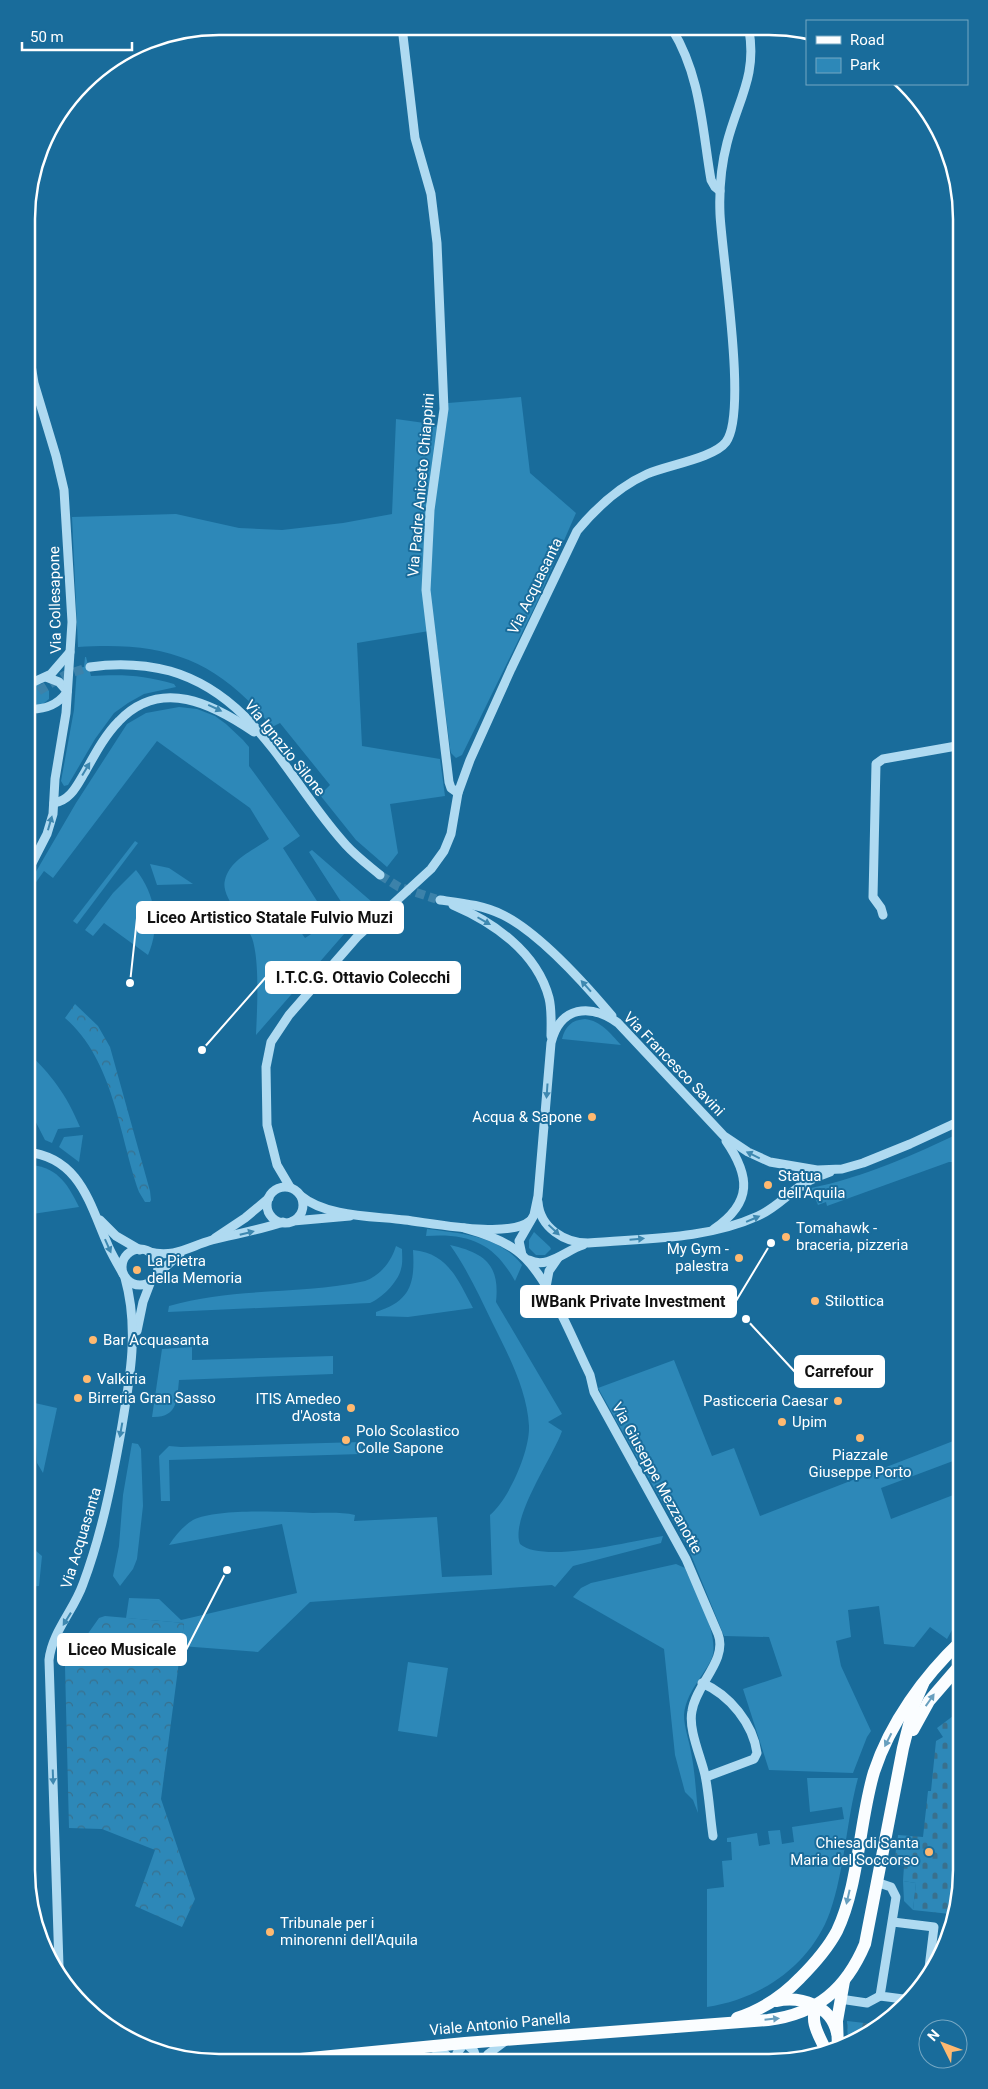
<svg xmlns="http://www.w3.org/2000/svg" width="988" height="2089" viewBox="0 0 988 2089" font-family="Roboto,sans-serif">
  <defs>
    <pattern id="forest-crowns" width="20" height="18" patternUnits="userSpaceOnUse" patternTransform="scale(1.25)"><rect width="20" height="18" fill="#2d88b8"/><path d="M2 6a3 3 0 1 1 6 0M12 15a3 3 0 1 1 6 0" fill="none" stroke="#39708d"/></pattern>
    <pattern id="cemetery-stones" width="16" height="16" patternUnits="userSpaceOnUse" patternTransform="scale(1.25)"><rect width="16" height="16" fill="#2d88b8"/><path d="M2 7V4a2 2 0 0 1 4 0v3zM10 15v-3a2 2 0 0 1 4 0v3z" fill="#39708d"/></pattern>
  </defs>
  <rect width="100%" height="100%" fill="#196c9b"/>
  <g fill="#2d88b8">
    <path d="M 521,397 L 530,473 L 576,513 L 538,600 L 462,755 L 456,758 L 451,753 L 450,748 L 435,630 L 357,643 L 362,746 L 440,759 L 445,796 L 390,804 L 398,853 L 387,867 L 356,840 L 320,795 L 330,785 L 280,723 L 272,727 C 217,659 165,641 78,647 L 72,517 L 176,514 L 239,528 L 282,530 L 343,523 L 392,514 L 396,419 L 446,426 L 448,403 Z"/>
    <path d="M 85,657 L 86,657 L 91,676 C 122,674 144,675 174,684 L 176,687 L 144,694 L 128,703 L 114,713 L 95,739 L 68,785 L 64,786 L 61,781 L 74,710 L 77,668 L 84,667 Z"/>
    <polygon points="39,684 43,685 49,691 49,699 43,704 27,705 27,689"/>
    <path d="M 179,707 L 197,709 L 215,716 L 226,724 L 243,740 L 249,747 L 249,766 L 300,836 L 283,848 L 324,912 L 298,928 L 305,938 L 347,911 L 309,852 L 312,850 L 372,902 L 256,1035 C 257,1010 260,961 252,938 C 246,922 220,896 225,880 C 230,859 254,850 269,839 L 250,808 L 157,741 L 53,878 L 44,871 L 27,895 L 27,887 L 76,803 L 127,724 L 146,713 Z"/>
    <polygon points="135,841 138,843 77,924 73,921"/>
    <polygon points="150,864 169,868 193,884 157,885"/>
    <path d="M 136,870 C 155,894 161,926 148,955 L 104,923 L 93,936 L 85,930 L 113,893 Z"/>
    <path d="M 585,1019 C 601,1021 610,1033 621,1045 L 562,1039 C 565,1027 571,1020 585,1019 Z"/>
    <path d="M 26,1051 C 52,1075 66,1094 80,1127 L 58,1129 L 52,1143 L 45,1140 L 26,1103 Z"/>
    <path d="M 962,1132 L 962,1162 L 949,1162 L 827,1206 L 826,1202 L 818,1205 L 811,1188 C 865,1177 913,1155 962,1132 Z"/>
    <polygon points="83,1135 79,1162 59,1147 64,1137"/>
    <path d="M 26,1164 C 57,1167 66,1181 79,1207 L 26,1215 Z"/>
    <path d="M 427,1229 C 460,1233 500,1236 522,1265 L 515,1281 C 494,1243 469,1233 426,1236 Z"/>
    <polygon points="534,1232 550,1247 551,1249 545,1255 536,1255 529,1248 529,1240"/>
    <path d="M 450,1245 C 485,1253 500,1265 496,1302 L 562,1414 L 548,1422 L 562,1431 C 553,1457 510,1518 520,1544 C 543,1564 632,1541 663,1536 L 661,1543 L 573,1566 L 555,1587 L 552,1585 L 310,1602 L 258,1652 L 181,1646 L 184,1623 L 126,1618 L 129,1598 L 159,1599 L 181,1620 L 297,1593 L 282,1524 L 169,1545 C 175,1536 183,1526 193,1520 C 218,1508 284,1512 313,1513 C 327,1513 342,1512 355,1515 L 354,1521 L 437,1517 L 442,1577 L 492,1575 L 490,1515 C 509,1499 530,1451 529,1426 C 527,1390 508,1354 492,1322 C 479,1295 467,1269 450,1245 Z"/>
    <path d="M 396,1246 L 402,1249 C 402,1256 403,1262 401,1269 C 398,1282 382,1298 370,1303 L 168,1312 L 169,1306 C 233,1287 302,1295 365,1281 C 381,1275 391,1262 396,1246 Z"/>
    <path d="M 413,1250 C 448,1253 458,1280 473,1308 L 408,1317 L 376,1316 L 376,1312 C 411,1301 415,1283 413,1250 Z"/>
    <path d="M 192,1347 L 192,1360 L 333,1356 L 333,1374 L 179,1380 C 177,1399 178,1418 152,1417 L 162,1349 Z"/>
    <polygon points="674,1360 712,1456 734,1448 760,1516 961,1438 961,1458 881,1488 891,1519 961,1492 961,1614 947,1639 930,1627 914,1647 884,1644 879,1606 848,1610 851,1637 836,1641 841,1666 871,1731 867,1737 853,1773 769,1770 743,1689 782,1676 769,1637 724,1636 689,1550 598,1388"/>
    <polygon points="26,1401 57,1408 43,1473 37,1463 36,1444 26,1437"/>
    <polygon points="361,1442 361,1454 169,1460 170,1501 161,1501 159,1456 169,1446 181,1447"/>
    <polygon points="132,1443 138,1444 141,1449 143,1506 137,1559 133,1569 120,1586 113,1576 119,1546 123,1495"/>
    <polygon points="29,1545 42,1556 39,1586 26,1587 26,1565 29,1564"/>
    <path d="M 676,1564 L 685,1568 C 694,1590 722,1638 711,1660 C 702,1678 686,1693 684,1715 C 684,1727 689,1740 691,1752 C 695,1772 696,1792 698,1813 L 693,1800 L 685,1792 L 675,1755 L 664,1649 L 573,1597 L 581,1588 L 591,1583 Z"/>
    <polygon points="408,1662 448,1668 437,1737 398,1731"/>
    <path d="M 807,1778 L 858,1778 C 846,1822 845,1869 830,1912 C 811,1965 761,1999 707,2007 L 707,1889 L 724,1887 L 722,1861 L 732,1860 L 731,1842 L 727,1842 L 727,1838 L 757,1833 L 759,1846 L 770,1844 L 768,1831 L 780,1830 L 782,1844 L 794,1842 L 792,1827 L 844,1819 L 842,1807 L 810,1812 Z"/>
    <polygon points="903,1881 916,1883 913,1910 904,1901"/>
  </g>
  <g fill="url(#forest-crowns)">
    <path d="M 75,1004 L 98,1026 L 110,1047 L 150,1191 L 151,1200 L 150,1202 L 145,1202 L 139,1192 C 119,1135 114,1060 65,1018 Z"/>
    <polygon points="105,1616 184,1623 161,1799 195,1899 182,1927 135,1906 155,1850 102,1829 69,1828 65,1666 99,1618"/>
  </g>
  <g fill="url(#cemetery-stones)">
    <polygon points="961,1710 961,1883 947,1944 950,1914 913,1910 916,1883 903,1881 904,1866 894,1864 898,1835 923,1837 928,1791 931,1791 936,1741 943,1737 937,1728"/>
    <polygon points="847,2021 882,2025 876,2030 848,2043"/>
  </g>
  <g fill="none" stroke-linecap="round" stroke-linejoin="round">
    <g stroke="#3c82aa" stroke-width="9" stroke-dasharray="9 4.5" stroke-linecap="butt">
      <polyline points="27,698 65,675 90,667"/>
      <polyline points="380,875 399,887 436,899"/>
    </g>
    <g stroke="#afdaf1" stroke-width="9">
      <polyline points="402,27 415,138 431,194 437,243 444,409 430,510 426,590 449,782 451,788 458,793"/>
      <path d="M 672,29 C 701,76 702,128 711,180 L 715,187 L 720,191"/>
      <polyline points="27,303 30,195"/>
      <path d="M 90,667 C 117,663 143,664 170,671 C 257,696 289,783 346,845 C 356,856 368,865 380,875"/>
      <polyline points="46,677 59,682 67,691"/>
      <polyline points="27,685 51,674 70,652"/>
      <path d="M 27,709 C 44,710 57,706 67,692"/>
      <path d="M 54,803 C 71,800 77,785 85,772 C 95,754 105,735 119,721 C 161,677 213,704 254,732"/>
      <polyline points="27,873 47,834 53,814 55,779 66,713 72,622 64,490 56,456 34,383 28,347 27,325"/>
      <path d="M 440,900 C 462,903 483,905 503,915 C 541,934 585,984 612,1016"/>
      <path d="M 453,905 C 493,922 537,952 549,998 C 552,1010 551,1024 551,1036"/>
      <polyline points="883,915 881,908 873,897 876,764 883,759 962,745"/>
      <path d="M 26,1152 C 79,1157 89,1202 107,1243 C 111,1254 118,1264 123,1274"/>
      <path d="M 290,1187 L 277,1165 L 267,1125 L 266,1067 L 271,1042 L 289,1015 L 357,937 L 431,869 L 444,851 L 451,834 L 458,793 L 470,760 L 511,669 L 577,531 C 596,508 620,486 647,474 C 668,465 714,458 726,442 C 748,413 722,257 720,214 C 719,190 721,166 727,143 C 738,100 757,76 749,30"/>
      <circle cx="285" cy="1205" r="18"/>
      <path d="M 301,1196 C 326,1217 374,1216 405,1220 C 432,1223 509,1239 530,1221"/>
      <path d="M 538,1202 C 540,1228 565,1243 588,1243 C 645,1238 705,1240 758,1216 C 774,1209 785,1197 799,1187 C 808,1180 819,1176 830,1172"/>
      <polyline points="100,1220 116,1236 140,1250"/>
      <polyline points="293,1221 350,1216"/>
      <path d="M 464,1228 C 482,1233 501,1239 517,1251 C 548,1274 572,1339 590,1375 L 594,1392 L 686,1559 L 718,1634 C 728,1660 696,1684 692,1711 C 688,1729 701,1757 705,1775 C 709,1794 710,1816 713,1836"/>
      <path d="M 714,1229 C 753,1202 750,1176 726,1141"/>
      <polyline points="215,1238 245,1218 269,1198"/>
      <circle cx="140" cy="1267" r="18"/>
      <path d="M 149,1252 C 175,1258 188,1247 212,1240 C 236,1234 260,1230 283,1222"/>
      <path d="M 522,1255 L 519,1241 L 534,1215 L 538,1196 L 551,1043 C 560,1006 590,1003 618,1023 L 724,1136 L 748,1152 L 770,1162 L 817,1170 L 842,1169 L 863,1163 L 910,1144 L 962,1120"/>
      <path d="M 529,1260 C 547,1270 566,1250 583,1245"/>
      <polyline points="156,1275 180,1254"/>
      <polyline points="546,1287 549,1271 558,1258"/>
      <polyline points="137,1331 143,1302 151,1281"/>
      <path d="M 702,1683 C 730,1695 753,1724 757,1753 L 754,1759 L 706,1777"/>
      <polyline points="876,1882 891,1887 896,1897 880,1996 911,2000"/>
      <polyline points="893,1922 934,1927 928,1976"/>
      <path d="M 62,1980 L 59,1966 L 49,1660 C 52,1632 74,1610 83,1584 C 101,1536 111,1487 120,1437 C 129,1384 140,1331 125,1278"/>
      <polyline points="840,1999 867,2003 880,1996"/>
      <polyline points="431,2047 445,2054 452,2061"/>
      <polyline points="457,2061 457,2053 465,2043 474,2051 477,2061"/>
      <polyline points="483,2061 488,2054 507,2040"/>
    </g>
    <g stroke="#fafdff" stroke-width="12">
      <polyline points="913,1730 929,1701 961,1664"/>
      <path d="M 776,2001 C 801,1996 831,2005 837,2033"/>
      <path d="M 817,2006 C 808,2022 821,2038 827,2053"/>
      <path d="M 737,2018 C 761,2010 782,1997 800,1978 C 814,1964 828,1948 837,1931 C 859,1885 859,1822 874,1772 C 890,1723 924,1676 961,1641"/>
      <polyline points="838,2048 837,2021 844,1981"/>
      <path d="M 290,2060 L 465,2043 L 768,2020 C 817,2014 846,1989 865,1944 L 903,1748 L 914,1705 L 923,1684"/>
    </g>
  </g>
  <defs><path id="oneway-solid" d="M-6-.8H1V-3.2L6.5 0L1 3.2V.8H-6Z" transform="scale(1.25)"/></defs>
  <g fill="#3e88b0">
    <use href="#oneway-solid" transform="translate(215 708) rotate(25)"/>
    <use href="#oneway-solid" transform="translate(86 769) rotate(-59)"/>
    <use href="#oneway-solid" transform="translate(50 823) rotate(-74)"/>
    <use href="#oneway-solid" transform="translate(484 921) rotate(30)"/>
    <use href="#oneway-solid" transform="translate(586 986) rotate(-132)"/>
    <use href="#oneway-solid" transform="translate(547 1091) rotate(94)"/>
    <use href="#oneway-solid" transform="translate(753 1155) rotate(-154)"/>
    <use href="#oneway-solid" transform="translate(753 1219) rotate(-23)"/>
    <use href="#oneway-solid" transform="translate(554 1230) rotate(43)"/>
    <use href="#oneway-solid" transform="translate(247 1233) rotate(-14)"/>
    <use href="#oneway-solid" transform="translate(637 1239) rotate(-5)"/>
    <use href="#oneway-solid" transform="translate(108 1246) rotate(66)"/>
    <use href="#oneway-solid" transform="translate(121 1430) rotate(100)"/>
    <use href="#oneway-solid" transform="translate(67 1619) rotate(122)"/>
    <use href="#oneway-solid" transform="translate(53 1777) rotate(88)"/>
  </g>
  <g fill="#689fbe">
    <use href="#oneway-solid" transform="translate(930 1700) rotate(-55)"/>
    <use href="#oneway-solid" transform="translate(888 1740) rotate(117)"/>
    <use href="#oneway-solid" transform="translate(848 1897) rotate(103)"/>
    <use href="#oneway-solid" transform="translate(772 2019) rotate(-6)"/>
  </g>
  <g fill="#ffb970" stroke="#196c9b" stroke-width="2">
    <circle cx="592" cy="1117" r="5"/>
    <circle cx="768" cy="1185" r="5"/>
    <circle cx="786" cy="1237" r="5"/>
    <circle cx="739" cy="1258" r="5"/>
    <circle cx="137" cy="1270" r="5"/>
    <circle cx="815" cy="1301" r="5"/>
    <circle cx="93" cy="1340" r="5"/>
    <circle cx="87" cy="1379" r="5"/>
    <circle cx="78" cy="1398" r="5"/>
    <circle cx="838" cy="1401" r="5"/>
    <circle cx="351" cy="1408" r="5"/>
    <circle cx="782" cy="1422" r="5"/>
    <circle cx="860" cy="1438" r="5"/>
    <circle cx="346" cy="1440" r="5"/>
    <circle cx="929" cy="1852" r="5"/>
    <circle cx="270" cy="1932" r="5"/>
  </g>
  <g text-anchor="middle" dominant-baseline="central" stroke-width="4" stroke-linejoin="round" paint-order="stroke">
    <g font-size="15" fill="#fff" stroke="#196c9b">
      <text transform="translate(421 485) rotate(-85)">Via Padre Aniceto Chiappini</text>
      <text transform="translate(535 586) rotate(-64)">Via Acquasanta</text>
      <text transform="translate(55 600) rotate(-91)">Via Collesapone</text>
      <text transform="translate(285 748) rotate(51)">Via Ignazio Silone</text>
      <text transform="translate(674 1064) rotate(46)">Via Francesco Savini</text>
      <text transform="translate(657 1478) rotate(61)">Via Giuseppe Mezzanotte</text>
      <text transform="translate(81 1538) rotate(-73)">Via Acquasanta</text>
      <text transform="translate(500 2024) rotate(-5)">Viale Antonio Panella</text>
    </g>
    <g font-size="15" fill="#fff" stroke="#196c9b" text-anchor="start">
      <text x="582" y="1117" text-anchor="end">Acqua &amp; Sapone</text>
      <text x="778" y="1176">Statua<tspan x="778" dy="17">dell'Aquila</tspan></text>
      <text x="796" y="1228">Tomahawk -<tspan x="796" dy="17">braceria, pizzeria</tspan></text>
      <text x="729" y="1249" text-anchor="end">My Gym -<tspan x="729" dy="17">palestra</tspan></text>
      <text x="147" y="1261">La Pietra<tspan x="147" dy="17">della Memoria</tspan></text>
      <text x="825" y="1301">Stilottica</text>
      <text x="103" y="1340">Bar Acquasanta</text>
      <text x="97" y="1379">Valkiria</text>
      <text x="88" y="1398">Birreria Gran Sasso</text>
      <text x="341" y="1399" text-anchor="end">ITIS Amedeo<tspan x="341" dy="17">d'Aosta</tspan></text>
      <text x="828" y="1401" text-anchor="end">Pasticceria Caesar</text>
      <text x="792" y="1422">Upim</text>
      <text x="356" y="1431">Polo Scolastico<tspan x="356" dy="17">Colle Sapone</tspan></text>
      <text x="860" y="1455" text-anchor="middle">Piazzale<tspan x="860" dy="17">Giuseppe Porto</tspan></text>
      <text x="919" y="1843" text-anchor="end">Chiesa di Santa<tspan x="919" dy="17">Maria del Soccorso</tspan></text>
      <text x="280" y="1923">Tribunale per i<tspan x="280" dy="17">minorenni dell'Aquila</tspan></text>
    </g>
  </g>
  <path d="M0 0H988V2089H0ZM219 35H769A184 184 0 0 1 953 219V1870A184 184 0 0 1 769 2054H219A184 184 0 0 1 35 1870V219A184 184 0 0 1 219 35Z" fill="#196c9b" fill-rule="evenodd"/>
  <path fill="none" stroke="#fff" stroke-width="2.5" d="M219 35H769A184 184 0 0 1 953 219V1870A184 184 0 0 1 769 2054H219A184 184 0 0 1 35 1870V219A184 184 0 0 1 219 35Z"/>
  <path fill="none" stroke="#fff" stroke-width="2" d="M130 983L137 918M202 1050L266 977M771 1243L736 1301M746 1319L795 1372M227 1570L186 1650"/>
  <g fill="#fff" stroke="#196c9b" stroke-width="2">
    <circle cx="130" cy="983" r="5"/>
    <circle cx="202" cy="1050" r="5"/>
    <circle cx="771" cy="1243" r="5"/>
    <circle cx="746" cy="1319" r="5"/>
    <circle cx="227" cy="1570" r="5"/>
  </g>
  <g fill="#fff" stroke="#fff" stroke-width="2">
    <rect x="137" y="902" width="266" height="31" rx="5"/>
    <rect x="266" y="962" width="194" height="31" rx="5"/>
    <rect x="521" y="1286" width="215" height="31" rx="5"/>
    <rect x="795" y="1356" width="89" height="31" rx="5"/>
    <rect x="58" y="1634" width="128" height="31" rx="5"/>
  </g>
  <g font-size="16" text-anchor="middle" font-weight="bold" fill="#111">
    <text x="270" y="923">Liceo Artistico Statale Fulvio Muzi</text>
    <text x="363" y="983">I.T.C.G. Ottavio Colecchi</text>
    <text x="628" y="1307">IWBank Private Investment</text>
    <text x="839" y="1377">Carrefour</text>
    <text x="122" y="1655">Liceo Musicale</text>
  </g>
  <rect x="806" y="20" width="162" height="65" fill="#196c9b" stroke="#75a7c3"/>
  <rect x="816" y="36" width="25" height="8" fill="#fafdff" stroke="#75a7c3"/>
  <text x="850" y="45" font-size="15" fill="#ffffff">Road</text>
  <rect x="816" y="58" width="25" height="15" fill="#2d88b8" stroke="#75a7c3"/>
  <text x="850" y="70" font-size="15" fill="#ffffff">Park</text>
  <g transform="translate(943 2044) rotate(312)"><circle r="24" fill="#196c9b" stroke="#75a7c3"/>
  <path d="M0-4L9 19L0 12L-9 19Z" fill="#ffb970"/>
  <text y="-8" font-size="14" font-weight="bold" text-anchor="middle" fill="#ffffff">N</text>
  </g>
  <path d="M22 42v8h110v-8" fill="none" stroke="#ffffff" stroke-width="2.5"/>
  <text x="30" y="42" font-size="15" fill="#ffffff" stroke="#196c9b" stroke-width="4" paint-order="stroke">50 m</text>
</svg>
